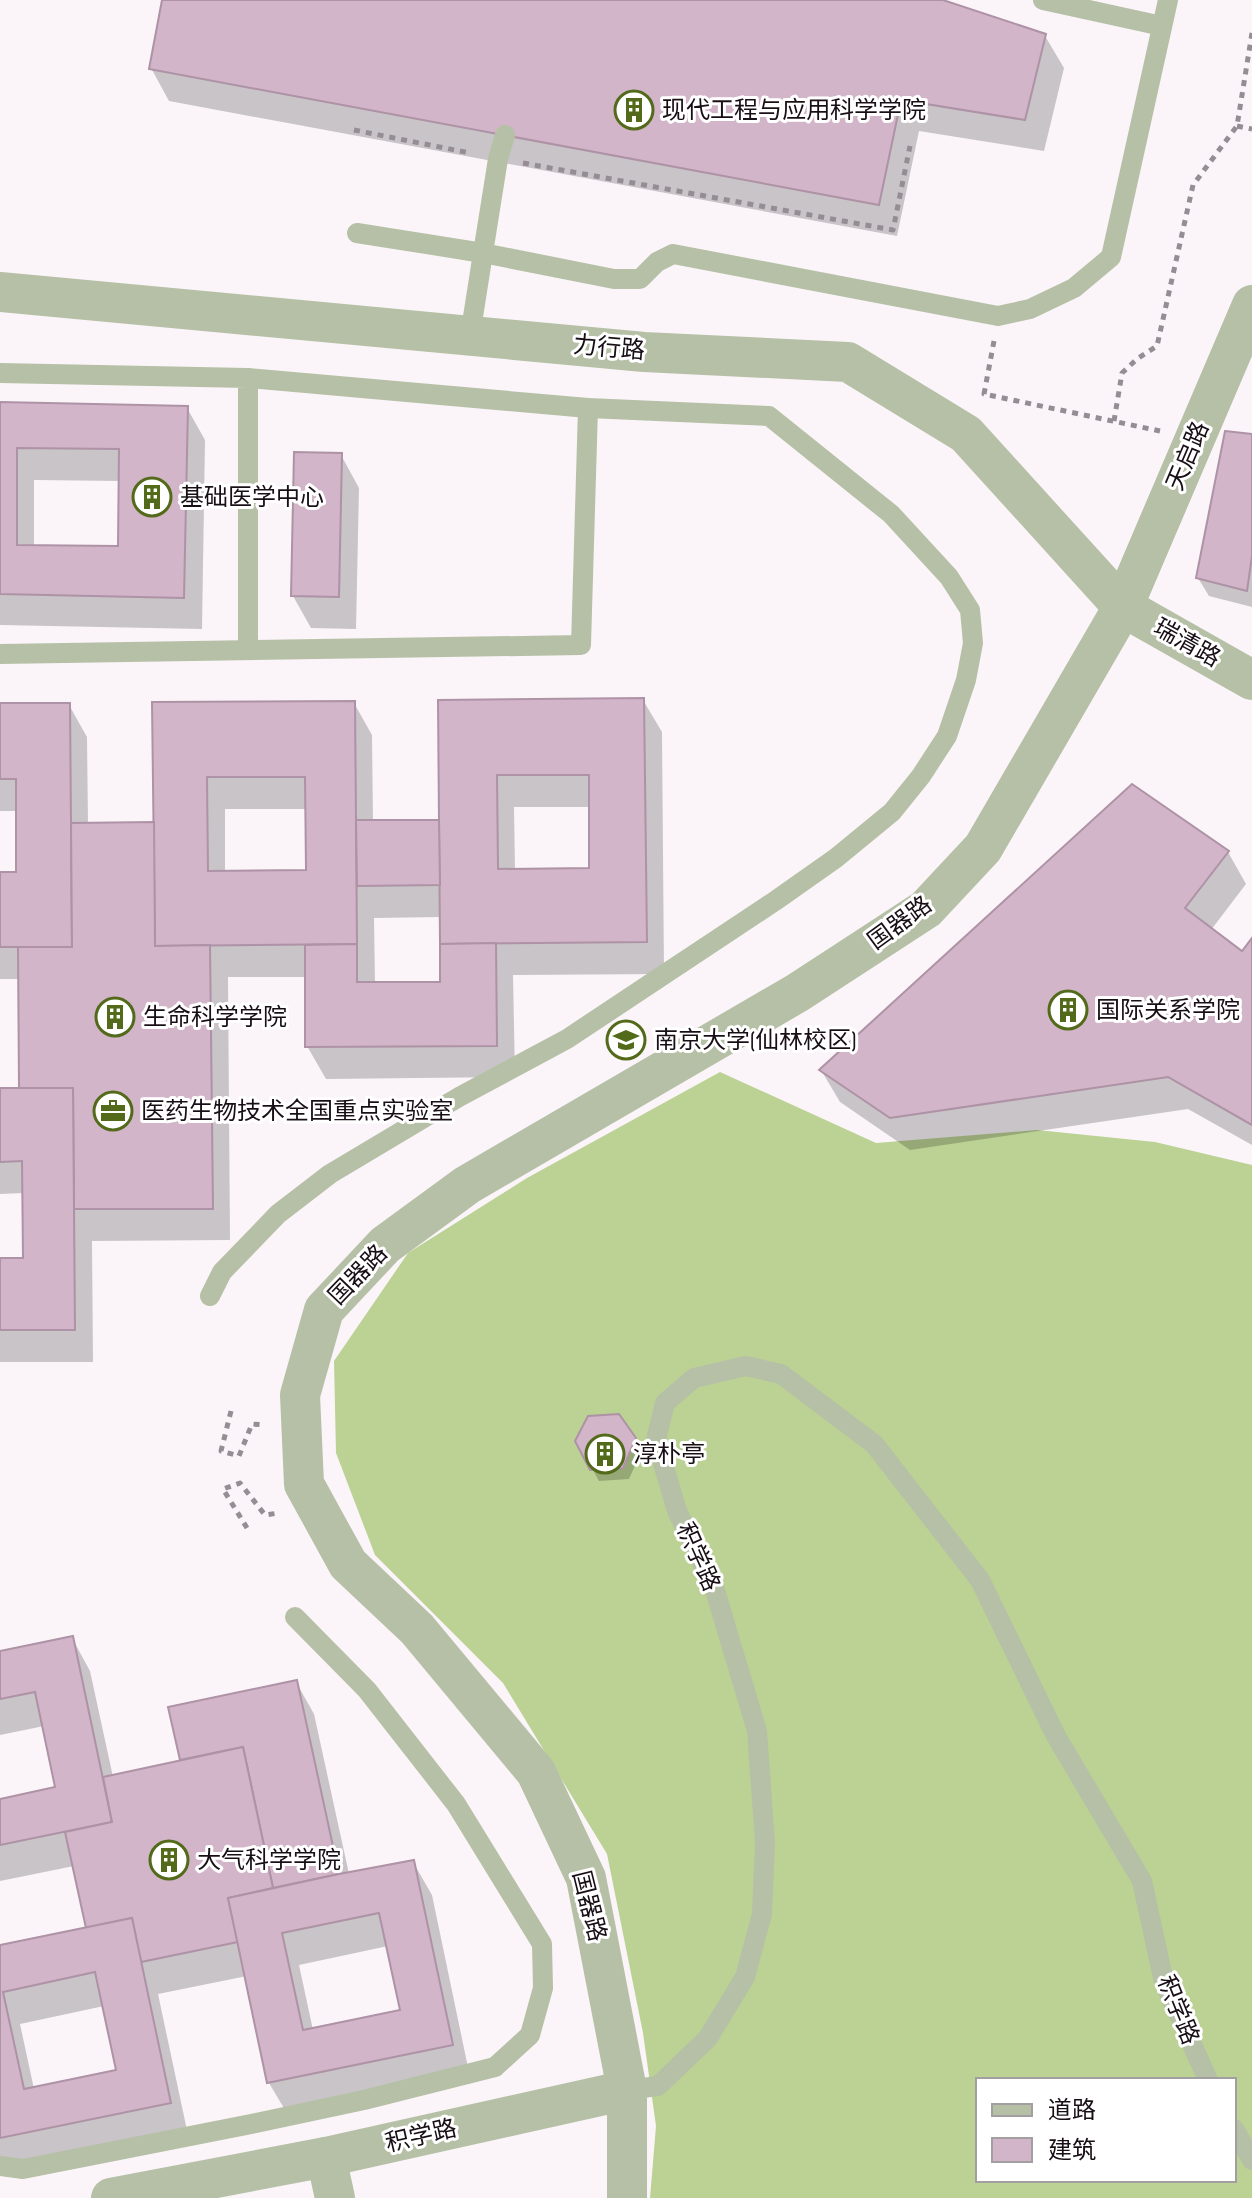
<svg xmlns="http://www.w3.org/2000/svg" width="1252" height="2198" viewBox="0 0 1252 2198" font-family="'Sofia Sans Condensed','Noto Sans SC',sans-serif">
  <rect width="100%" height="100%" fill="#fbf5f9"/>
  <path fill="#bbd294" fill-rule="evenodd" d="M 720,1072 L 876,1143 L 1037,1130 L 1155,1142 L 1252,1165 L 1252,2198 L 650,2198 L 656,2126 L 643,2033 L 607,1854 L 503,1683 L 375,1555 L 336,1453 L 334,1361 L 408,1253 L 527,1178 ZM 978,2080 L 1234,2080 L 1234,2180 L 978,2180 Z"/>
  <g fill="#0003" fill-rule="evenodd">
    <polygon points="164,0 937,0 1045,36 1064,68 1044,151 919,131 897,236 169,101 151,68"/>
    <path d="M 0,404 L 187,408 L 205,440 L 202,629 L 0,625 ZM 34,480 L 121,481 L 120,548 L 34,547 Z"/>
    <polygon points="1252,436 1252,607 1209,596 1198,578"/>
    <polygon points="341,455 359,488 356,629 311,628 293,596"/>
    <path d="M 643,700 L 662,732 L 664,974 L 513,975 L 515,1077 L 326,1079 L 307,1046 L 307,977 L 228,977 L 230,1240 L 92,1241 L 93,1362 L 0,1362 L 0,1260 L 25,1260 L 24,1193 L 0,1194 L 0,1090 L 21,1090 L 20,979 L 0,979 L 0,874 L 18,874 L 18,811 L 0,811 L 0,705 L 69,705 L 87,737 L 88,825 L 156,824 L 154,704 L 354,703 L 372,735 L 373,822 L 441,822 L 440,702 ZM 514,807 L 591,807 L 591,870 L 515,871 ZM 225,809 L 307,809 L 308,872 L 225,873 ZM 442,917 L 442,984 L 375,984 L 374,918 Z"/>
    <polygon points="1228,852 1246,884 1211,930 1242,954 1252,941 1252,1145 1188,1109 910,1150 840,1102 821,1070"/>
    <polygon points="634,1439 641,1452 629,1479 599,1481 577,1441"/>
    <path d="M 72,1638 L 90,1671 L 113,1777 L 182,1761 L 171,1708 L 296,1682 L 314,1714 L 349,1874 L 413,1862 L 432,1895 L 470,2077 L 288,2115 L 269,2083 L 247,1976 L 158,1994 L 188,2135 L 8,2172 L 0,2158 L 0,1947 L 88,1929 L 74,1866 L 0,1881 L 0,1801 L 57,1789 L 44,1726 L 0,1735 L 0,1653 ZM 388,1946 L 402,2011 L 313,2030 L 299,1965 ZM 104,2006 L 118,2071 L 34,2089 L 20,2024 Z"/>
  </g>
  <g fill="#d2b5c8" stroke="#ae92a5" stroke-width="2" fill-rule="evenodd">
    <polygon points="162,0 943,0 1046,34 1025,120 901,100 879,205 149,69"/>
    <path d="M 0,402 L 188,406 L 184,598 L 0,594 ZM 17,448 L 119,449 L 118,546 L 17,545 Z"/>
    <polygon points="1225,431 1252,434 1252,556 1247,591 1196,578"/>
    <polygon points="294,452 342,453 339,597 291,596"/>
    <path d="M 644,698 L 647,942 L 440,944 L 438,700 ZM 497,775 L 589,775 L 589,868 L 498,869 Z"/>
    <path d="M 355,701 L 357,944 L 155,946 L 152,702 ZM 207,777 L 305,777 L 306,870 L 208,871 Z"/>
    <polygon points="0,703 70,703 72,947 0,947 0,872 16,872 16,779 0,779"/>
    <polygon points="1132,784 1229,851 1185,908 1242,951 1252,938 1252,1125 1168,1077 890,1118 819,1070"/>
    <polygon points="356,820 439,820 440,885 357,886"/>
    <polygon points="154,822 155,946 210,945 213,1209 74,1209 73,1088 19,1088 18,947 72,947 71,823"/>
    <polygon points="496,943 497,1046 305,1047 305,945 357,944 357,982 440,982 440,944"/>
    <polygon points="0,1088 73,1088 75,1330 0,1330 0,1258 23,1258 22,1161 0,1162"/>
    <polygon points="619,1414 636,1438 623,1468 590,1470 575,1441 588,1416"/>
    <polygon points="73,1636 112,1822 0,1845 0,1799 55,1787 35,1692 0,1699 0,1651"/>
    <polygon points="297,1680 339,1874 273,1888 243,1747 180,1760 168,1707"/>
    <polygon points="243,1747 273,1888 228,1898 238,1942 141,1962 132,1918 86,1928 65,1832 112,1822 103,1777"/>
    <path d="M 414,1860 L 453,2045 L 267,2083 L 228,1898 L 339,1874 ZM 379,1913 L 400,2010 L 303,2030 L 282,1933 Z"/>
    <path d="M 132,1918 L 171,2103 L 0,2138 L 0,1945 ZM 95,1972 L 116,2070 L 24,2089 L 3,1992 Z"/>
  </g>
  <g fill="none" stroke-linecap="round" stroke-linejoin="round">
    <g stroke="#958d93" stroke-width="5" stroke-dasharray="6 6" stroke-linecap="butt">
      <polyline points="1237,126 1252,129"/>
      <polyline points="354,130 470,153"/>
      <polyline points="523,163 893,230 910,146"/>
      <polyline points="994,341 984,394 1160,431"/>
      <polyline points="1114,421 1122,373 1137,359 1157,346 1193,185 1237,126 1252,33"/>
      <polyline points="231,1411 221,1451 239,1456 252,1424 265,1425"/>
      <polyline points="247,1528 223,1489 240,1483 265,1515 279,1513"/>
    </g>
    <g stroke="#b6c0a6" stroke-width="20">
      <polyline points="1043,0 1162,26"/>
      <polyline points="357,233 483,253 498,159 505,135"/>
      <polyline points="470,336 483,253 614,279 640,279 657,262 673,254 998,316 1030,309 1074,288 1111,257 1168,0"/>
      <polyline points="0,373 248,378 248,650"/>
      <polyline points="0,654 581,645 588,408"/>
      <polyline points="210,1296 222,1272 278,1214 330,1174 459,1097 567,1039 775,901 836,858 892,812 921,776 947,736 966,680 973,643 970,610 949,577 891,514 769,416 588,408 248,378"/>
      <polyline points="627,2090 658,2086 708,2038 745,1977 762,1914 765,1842 757,1731 714,1587 677,1511 656,1440 665,1403 694,1378 746,1366 781,1374 874,1444 980,1580 1056,1736 1142,1881 1164,1982 1208,2080"/>
      <polyline points="1234,2129 1252,2160"/>
      <polyline points="0,2166 23,2169 256,2123 364,2100 495,2067 530,2035 543,1988 542,1944 456,1804 367,1690 295,1617"/>
    </g>
    <g stroke="#b6c0a6" stroke-width="40">
      <polyline points="0,292 644,352 848,362 966,434 1123,607 1252,680"/>
      <polyline points="326,2157 335,2198"/>
      <polyline points="111,2198 326,2157 627,2090"/>
      <polyline points="627,2198 627,2090 586,1878 536,1772 417,1629 348,1564 304,1484 300,1395 324,1310 385,1245 467,1185 797,993 926,909 983,848 1123,607 1252,305"/>
    </g>
  </g>
  <defs>
    <g id="building-ring" transform="scale(2)"><circle r="9.5" fill="#fff" stroke="#526a1a" stroke-width="1.5"/><path d="M-4-6H4V6H1V3H-1V6H-4ZM-2.5-4.3h1.7v1.8h-1.7ZM.8-4.3h1.7v1.8H.8ZM-2.5-1h1.7V.8h-1.7ZM.8-1h1.7V.8H.8Z" fill="#526a1a"/></g>
    <g id="university-ring" transform="scale(2)"><circle r="9.5" fill="#fff" stroke="#526a1a" stroke-width="1.5"/><path d="M0-5L7-2L0 1L-7-2ZM-4 1L0 2.5L4 1V4Q0 6-4 4Z" fill="#526a1a"/></g>
    <g id="office-ring" transform="scale(2)"><circle r="9.5" fill="#fff" stroke="#526a1a" stroke-width="1.5"/><path d="M-6-3h4V-5.5h4V-3h4V5H-6ZM-1-4.5V-3h2v-1.5ZM-6 0V1H6V0Z" fill="#526a1a"/></g>
  </defs>
  <g fill-rule="evenodd">
    <use href="#building-ring" x="634" y="110"/>
    <use href="#building-ring" x="152" y="497"/>
    <use href="#building-ring" x="1068" y="1010"/>
    <use href="#building-ring" x="115" y="1017"/>
    <use href="#university-ring" x="626" y="1040"/>
    <use href="#office-ring" x="113" y="1111"/>
    <use href="#building-ring" x="605" y="1454"/>
    <use href="#building-ring" x="169" y="1860"/>
  </g>
  <g text-anchor="middle" dominant-baseline="central" stroke-width="6" stroke-linejoin="round" paint-order="stroke">
    <g font-size="24" fill="#180e15" stroke="#fff" text-anchor="start">
      <text x="662" y="110">现代工程与应用科学学院</text>
      <text x="180" y="497">基础医学中心</text>
      <text x="1096" y="1010">国际关系学院</text>
      <text x="143" y="1017">生命科学学院</text>
      <text x="654" y="1040">南京大学(仙林校区)</text>
      <text x="141" y="1111">医药生物技术全国重点实验室</text>
      <text x="633" y="1454">淳朴亭</text>
      <text x="197" y="1860">大气科学学院</text>
    </g>
    <g font-size="24" fill="#180e15" stroke="#fff">
      <text transform="translate(609 348) rotate(5)">力行路</text>
      <text transform="translate(1188 456) rotate(-67)">天启路</text>
      <text transform="translate(1187 643) rotate(29)">瑞清路</text>
      <text transform="translate(900 923) rotate(-36)">国器路</text>
      <text transform="translate(358 1275) rotate(-46)">国器路</text>
      <text transform="translate(698 1557) rotate(66)">积学路</text>
      <text transform="translate(589 1906) rotate(76)">国器路</text>
      <text transform="translate(1178 2010) rotate(68)">积学路</text>
      <text transform="translate(421 2136) rotate(-13)">积学路</text>
    </g>
  </g>
  <rect x="976" y="2078" width="260" height="104" fill="#ffffff" stroke="#a39fa1" stroke-width="2"/>
  <rect x="992" y="2104" width="40" height="12" fill="#b6c0a6" stroke="#a39fa1" stroke-width="2"/>
  <text x="1048" y="2118" font-size="24" fill="#180e15">道路</text>
  <rect x="992" y="2138" width="40" height="24" fill="#d2b5c8" stroke="#a39fa1" stroke-width="2"/>
  <text x="1048" y="2158" font-size="24" fill="#180e15">建筑</text>
</svg>
